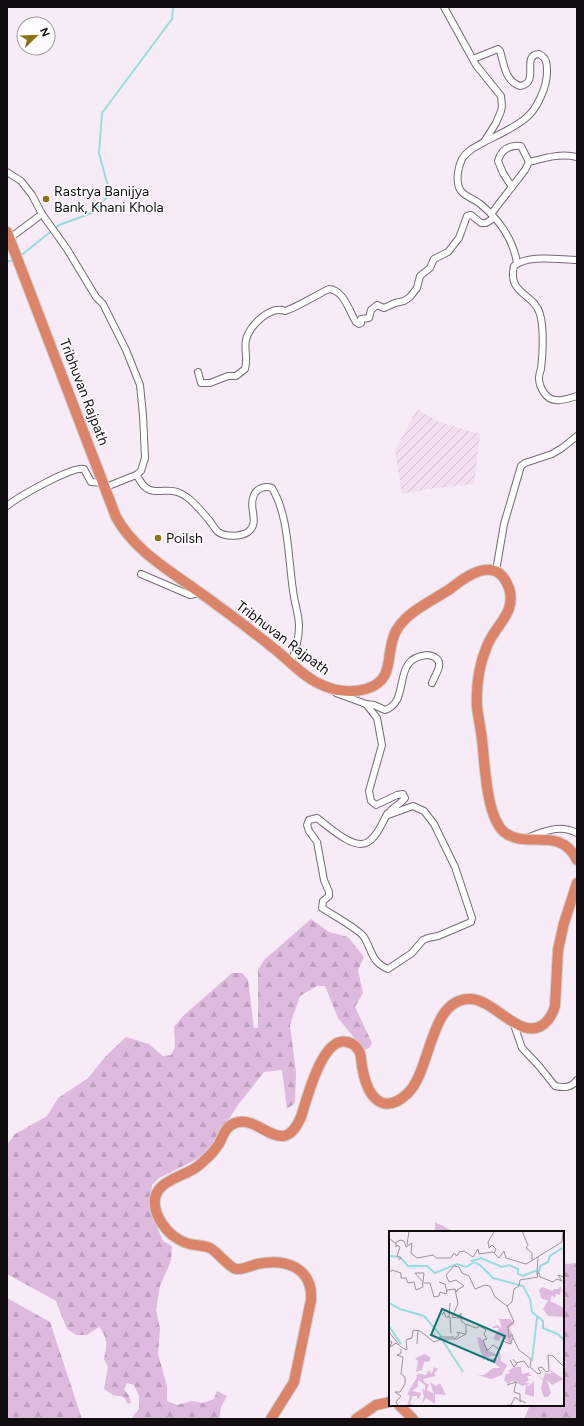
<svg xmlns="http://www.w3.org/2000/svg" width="584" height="1426" viewBox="0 0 584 1426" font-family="Figtree,sans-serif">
  <defs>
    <pattern id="industrial-furrows" width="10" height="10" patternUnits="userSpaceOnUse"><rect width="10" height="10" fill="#f1dff1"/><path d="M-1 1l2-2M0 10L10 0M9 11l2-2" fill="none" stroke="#cebece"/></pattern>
    <pattern id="forest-firs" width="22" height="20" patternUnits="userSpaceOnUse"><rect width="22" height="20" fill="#dfbadf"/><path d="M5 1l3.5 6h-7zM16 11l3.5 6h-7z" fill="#be9fbe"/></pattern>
  </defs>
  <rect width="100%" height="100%" fill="#f7ebf7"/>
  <polygon fill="url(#industrial-furrows)" points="417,409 439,422 480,434 474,484 428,489 402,494 395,450"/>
  <g fill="url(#forest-firs)">
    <path d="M 311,919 L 329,932 L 348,937 L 364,957 L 358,970 L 363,993 L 355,1007 L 372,1043 L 369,1048 L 364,1050 L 338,1018 L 325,986 L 317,986 L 300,996 L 290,1025 L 296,1073 L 295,1103 L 287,1109 L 282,1070 L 264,1072 L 238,1105 L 207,1154 L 159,1178 L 152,1185 L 150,1200 L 155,1222 L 163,1241 L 172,1246 L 171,1261 L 160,1286 L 156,1310 L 160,1329 L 158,1354 L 167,1386 L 167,1401 L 177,1405 L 192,1401 L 203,1403 L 214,1399 L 217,1391 L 227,1396 L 221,1407 L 219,1419 L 132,1419 L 133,1416 L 139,1409 L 139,1396 L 134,1385 L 127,1383 L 124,1389 L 129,1396 L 131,1403 L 128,1404 L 124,1397 L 113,1395 L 104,1389 L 108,1367 L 104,1359 C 107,1345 108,1338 99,1327 L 87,1335 L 76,1335 L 67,1329 L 56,1301 L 7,1274 L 7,1145 L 15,1134 L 47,1116 L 58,1098 L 88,1078 L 105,1057 L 126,1037 L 149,1044 L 163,1056 L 171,1055 L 175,1047 L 174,1027 L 183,1016 L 232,973 L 242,973 L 248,980 L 254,1028 L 258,1028 L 258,970 L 264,960 Z"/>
    <polygon points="435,1222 454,1232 435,1232"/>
    <polygon points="577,1263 577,1419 524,1419 530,1405 563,1405 563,1264"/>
    <polygon points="7,1298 50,1322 82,1419 7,1419"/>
  </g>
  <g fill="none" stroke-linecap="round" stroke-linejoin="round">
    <g stroke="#98dddd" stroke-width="2">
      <polyline points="19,257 59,225 92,213 110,194 99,153 102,113 172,19 173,7"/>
      <polyline points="7,262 13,260"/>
    </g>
    <g stroke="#756a75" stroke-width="8">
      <g id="minor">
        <polyline points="444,7 476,65 501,96 502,106 501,111 496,123 484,142"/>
        <path d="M 473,59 L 498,49 L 500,51 C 504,64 505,81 520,86 C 541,83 520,55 539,54 C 547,58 547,64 547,72 C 547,87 537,109 526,118 C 514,128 498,135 484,142 C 476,147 467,150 462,159 C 458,167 455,183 461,191 C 465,196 473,199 479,203 C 498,218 513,239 517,263"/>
        <polyline points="7,172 21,181 32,195 42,214 67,249 96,297 103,304 126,350 140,385 143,415 145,458 141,471 136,475"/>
        <path d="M 512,187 L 503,173 L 498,161 C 501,149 510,145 521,146 L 529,162"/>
        <path d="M 491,214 L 525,170 L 529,162 C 545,158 560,153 577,157"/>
        <polyline points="10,238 42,214"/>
        <path d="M 577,260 C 560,260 528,254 514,266 C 507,294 534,293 540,314 C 544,328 543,354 541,369 C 540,372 539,375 539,378 C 539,387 546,400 556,400 C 563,401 570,398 577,396"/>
        <path d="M 198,372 L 201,383 L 210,383 L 228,376 L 236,376 L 245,369 C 248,358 244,350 246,340 C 248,327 270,305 285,311 C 300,306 314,296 329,289 C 344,290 349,311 356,322 L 359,324 L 361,323 L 361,319 L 369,318 L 371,310 L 377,305 L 384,308 L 395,303 L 404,301 L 410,297 L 417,288 L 420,276 L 430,268 L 434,259 L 448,252 L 459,238 L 467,216 L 471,215 L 481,223 L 486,223 L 494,218"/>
        <path d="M 106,487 L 136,475 C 140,479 141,484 145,487 C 154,495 167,488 177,492 C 190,496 200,510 209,520 C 212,524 215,529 218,532 C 226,537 240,537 248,532 C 260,523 249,509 253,498 C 255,489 264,485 272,488 C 289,516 288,558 293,590 C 294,602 299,614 299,626 C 299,639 296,650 291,662"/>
        <path d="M 7,506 C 18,497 72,466 84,469 L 91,482 L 104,483"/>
        <polyline points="496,571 504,524 521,466 525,463 552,454 562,448 577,436"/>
        <polyline points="141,574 190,595 200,593"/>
        <path d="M 336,693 L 366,704 L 377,718 L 382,745 L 369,791 L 371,801 L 376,805 L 397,795 L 403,794 L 405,798 C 401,804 392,807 388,814"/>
        <path d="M 366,704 L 374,705 L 385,710 C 412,701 390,658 427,655 C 431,655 433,656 436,658 C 444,664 435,675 432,683"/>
        <path d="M 387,814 C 382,824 377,836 368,842 C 354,851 328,826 317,818 L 309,820 L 307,825 L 309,831 L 317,842 L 324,880 L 329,892 L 329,896 L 323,901 L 322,908 C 331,914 360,930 364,937 C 372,950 371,962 388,969 L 412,953 L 423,940 L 428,938 L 438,936 L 471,922 L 472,918 L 455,867 L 434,824 L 424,811 L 413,806 L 388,815 L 388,814"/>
        <path d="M 529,837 C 546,831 560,824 577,833"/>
        <path d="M 513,1022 L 522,1048 L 539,1066 L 555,1086 C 564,1088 571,1088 577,1080"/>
      </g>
    </g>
    <g stroke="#cfcfcf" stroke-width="12">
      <g id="trunk">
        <path d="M 7,232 L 116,517 C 133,548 164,567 192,587 C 219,606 246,626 272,647 C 288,659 302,676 320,684 C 334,691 351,693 366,689 C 397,680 384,653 396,631 C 406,612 432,601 450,589 C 459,582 469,574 480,571 C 486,569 495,569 500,574 C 504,577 507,583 509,588 C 517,613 495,625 487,646 C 479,665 476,686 477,706 C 478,717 481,729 482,740 C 485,764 486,816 504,832 C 526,850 560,825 577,860"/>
        <polyline points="399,1405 413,1419"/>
        <path d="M 271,1419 L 294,1382 L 311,1300 C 313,1267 285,1258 257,1264 C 251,1266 242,1270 236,1269 C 228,1267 219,1253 210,1248 C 206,1246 201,1246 196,1245 C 185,1244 174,1238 167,1230 C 161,1223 156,1215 155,1206 C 152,1184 175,1179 190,1171 C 197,1168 202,1163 207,1158 C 212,1154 215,1149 219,1144 C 223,1136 225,1127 235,1123 C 261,1114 282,1161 301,1117 C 307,1099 322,1036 347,1042 C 353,1043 358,1048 360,1053 C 362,1059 361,1065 363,1071 C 368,1097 383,1116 407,1094 C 432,1071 429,997 471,999 C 495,1000 521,1042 544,1024 C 550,1019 553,1013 555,1006 L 558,950 L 564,923 L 577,883"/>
        <polyline points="356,1419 376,1405 390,1402"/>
      </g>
    </g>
    <use href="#minor" stroke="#fff" stroke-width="6"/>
    <use href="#trunk" stroke="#dc846a" stroke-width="10"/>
  </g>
  <g fill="#8c7215" stroke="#fefcfe" stroke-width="1.5">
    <circle cx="46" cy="199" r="4"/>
    <circle cx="158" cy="538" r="4"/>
  </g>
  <g text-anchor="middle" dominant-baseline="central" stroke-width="3" stroke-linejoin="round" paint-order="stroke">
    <g font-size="14" fill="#110d11" stroke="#fefcfe" text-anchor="start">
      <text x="54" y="191">Rastrya Banijya<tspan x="54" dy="16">Bank, Khani Khola</tspan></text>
      <text x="166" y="538">Poilsh</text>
    </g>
    <g font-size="14" fill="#110d11" stroke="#fefcfe">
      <text transform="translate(84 392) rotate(69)">Tribhuvan Rajpath</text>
      <text transform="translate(283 638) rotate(37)">Tribhuvan Rajpath</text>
    </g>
  </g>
  <g transform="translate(389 1231)">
    <rect width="175" height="175" fill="#f7ebf7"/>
    <path d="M 153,56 L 164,60 L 164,58 L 169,58 L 171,56 L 173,56 L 171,57 L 173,58 L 175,65 L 172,58 L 171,64 L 167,63 L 166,67 L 163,64 L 161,70 L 175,77 L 175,86 L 159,85 L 154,78 L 159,70 L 152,67 L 150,59 ZM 110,88 L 121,88 L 126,93 L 127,96 L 125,93 L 120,97 L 123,102 L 123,114 L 112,106 L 110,110 L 104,108 L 110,97 L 103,97 L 105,95 L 109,94 L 113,98 ZM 91,106 L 100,120 L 107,123 L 108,120 L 111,121 L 112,130 L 118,134 L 113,144 L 102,148 L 89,144 L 95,144 L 104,137 L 111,137 L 103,130 L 97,130 L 101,127 L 109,128 L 108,125 L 103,125 L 94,129 L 88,107 ZM 36,123 L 41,126 L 41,130 L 35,131 L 33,139 L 27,141 L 29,130 L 26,127 ZM 45,136 L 49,138 L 45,143 L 47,145 L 34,148 L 36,152 L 40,153 L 38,159 L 45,163 L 41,151 L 47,155 L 51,152 L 57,164 L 46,163 L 46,173 L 37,167 L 32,174 L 35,165 L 33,158 L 36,159 L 36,154 L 29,149 L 29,155 L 23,160 L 32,162 L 31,166 L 28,168 L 28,165 L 24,165 L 21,172 L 25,175 L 18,175 L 21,165 L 18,163 L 28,146 L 27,144 L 30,144 L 28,142 L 37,144 L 40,139 L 43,143 ZM 125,136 L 132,136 L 133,143 L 141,141 L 140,143 L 143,145 L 138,145 L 140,150 L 136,151 L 142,153 L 145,150 L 145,166 L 136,163 L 137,155 L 141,155 L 141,153 L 134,155 L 123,150 L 119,153 L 115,149 L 117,143 L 122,142 L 119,140 ZM 161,139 L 175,148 L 163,154 L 158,149 L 162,162 L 159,166 L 155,166 L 152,158 L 154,149 L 146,143 L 154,148 L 156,142 L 162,143 Z" fill="#dfbadf"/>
    <path fill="none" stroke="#98dddd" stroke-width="2" d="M 175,16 L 161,25 L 159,31 L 151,35 L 150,41 L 146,40 L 134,45 L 129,43 L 129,38 L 120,34 L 113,36 L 92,27 L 83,30 L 91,34 L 104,47 L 134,55 L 141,68 L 143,81 L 154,90 L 154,97 L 169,103 L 175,109M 0,25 L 11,26 L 19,35 L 38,35 L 46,42 L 68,33 L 77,36 L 84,32M 0,72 L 11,78 L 35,85 L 53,106M 0,95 L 12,113M 54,110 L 74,141M 143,130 L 148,86"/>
    <path fill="none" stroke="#9b929b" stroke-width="1" d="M 133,0 L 139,14 L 137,17 L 143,22 L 143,29M 105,1 L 99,11 L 100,17 L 103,14 L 107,18 L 105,22M 0,7 L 6,12 L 11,9 L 15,10 L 17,16 L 23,12 L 22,22 L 28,27 L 44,24 L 47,27 L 62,27 L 65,22 L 68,25 L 70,21 L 75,20 L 84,26 L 89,18 L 90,23 L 104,21 L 110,27 L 115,20 L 117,27 L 137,33 L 173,11 L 174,0M 7,12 L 7,16 L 8,14 L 11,16 L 8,25 L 12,27 L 9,29M 18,14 L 20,0M 0,42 L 3,39 L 12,42 L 12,47 L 17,47 L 19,52 L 25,51 L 27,59 L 34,56 L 33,52 L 41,52 L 45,66 L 50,65 L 51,61 L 57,63 L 58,59 L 66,58M 26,42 L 35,42 L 34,51M 26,42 L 34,51M 148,44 L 149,26M 149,46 L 148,43 L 150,42 L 151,46 L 164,51 L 168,48 L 173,50 L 169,44 L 175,46M 50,51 L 56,53 L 58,61M 53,84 L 55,81 L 57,86 L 61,86M 60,86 L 61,72M 61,86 L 62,102M 76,93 L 72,90 L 72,82 L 69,87 L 63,86 L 69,73 L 66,58 L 68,61 L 68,59 L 75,55 L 67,49 L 60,51 L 57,44 L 65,35 L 70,36 L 73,42 L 80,45 L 86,58 L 96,54 L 101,55 L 106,66 L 118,75M 0,101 L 12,116 L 18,119 L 17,109 L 23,107 L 24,99 L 31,100 L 45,111 L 52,108 L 68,108 L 77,103 L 77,93 L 87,97 L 91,95 L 97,99 L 95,103 L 98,108 L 94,109 L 98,120 L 104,114 L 111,119 L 114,110 L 121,113 L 124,107 L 130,119 L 142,128 L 141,136 L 149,143 L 152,142 L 149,137 L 153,136 L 157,141 L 160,140 L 159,124 L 164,125 L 175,136M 50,106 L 65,106M 124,107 L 123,103 L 120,107 L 119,95 L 125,91 L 118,75 L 123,71 L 125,58 L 130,55 L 131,49 L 149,46M 65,108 L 70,104 L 68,101 L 76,103M 0,109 L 3,111 L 1,116 L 7,112 L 9,114M 28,113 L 29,100M 124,128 L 127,132 L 135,130 L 140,137M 121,129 L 125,136 L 128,132M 118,154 L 127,151 L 125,161 L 131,163 L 131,169 L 137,172M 9,175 L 7,171 L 12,165 L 6,161 L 11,161 L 16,153 L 16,146 L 12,143 L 14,126 L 8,124 L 12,122 L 12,118M 113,175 L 122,174 L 126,166 L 132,171"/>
    <path fill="#0f766e" fill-opacity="0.15" stroke="#0f766e" stroke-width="2" d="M 53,78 L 116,105 L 105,131 L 42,104 Z"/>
    <rect width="175" height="175" fill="none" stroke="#110d11" stroke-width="2"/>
  </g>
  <rect width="584" height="1426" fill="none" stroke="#110d11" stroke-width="16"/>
  <g transform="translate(36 36) rotate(67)"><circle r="19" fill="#fefcfe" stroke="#9f9c9f"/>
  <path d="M0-3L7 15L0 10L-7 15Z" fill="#8c7215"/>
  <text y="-6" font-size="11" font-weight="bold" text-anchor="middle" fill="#110d11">N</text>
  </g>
</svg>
